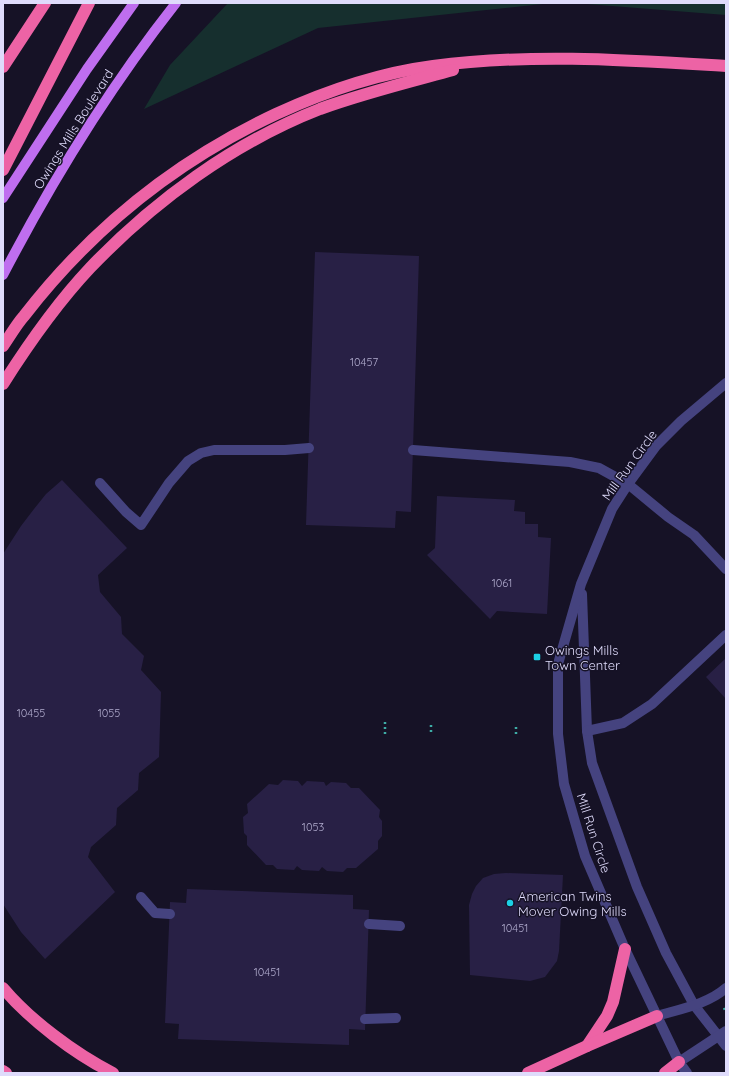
<svg xmlns="http://www.w3.org/2000/svg" width="729" height="1076" viewBox="0 0 729 1076" font-family="Quicksand,sans-serif">
  <rect width="100%" height="100%" fill="#161226"/>
  <g fill="#162f2e">
    <polygon points="228,3 552,3 318,28 144,109 170,65"/>
    <polygon points="574,3 726,3 726,15"/>
  </g>
  <g fill="#282045">
    <polygon points="315,252 419,256 411,512 396,511 395,528 306,525"/>
    <polygon points="62,480 127,548 98,575 100,592 121,617 122,634 144,656 141,670 161,692 159,757 139,773 138,790 117,808 116,825 91,847 88,857 115,892 45,959 21,932 3,904 3,554 21,526 34,509 46,494"/>
    <polygon points="437,496 515,500 514,511 525,512 525,524 538,524 538,537 551,538 547,614 497,611 490,619 427,555 435,548"/>
    <polygon points="726,658 726,699 706,677"/>
    <polygon points="283,780 298,781 302,786 307,781 324,782 326,786 331,782 346,783 351,788 359,788 380,810 379,817 382,821 382,836 378,841 378,849 356,868 347,868 343,872 327,871 322,867 319,871 302,870 297,866 294,870 277,869 273,865 266,865 247,845 247,836 244,833 243,817 248,813 247,804 269,784 278,785"/>
    <polygon points="506,873 563,875 559,951 557,961 545,977 530,981 470,975 469,905 472,894 476,886 483,878 494,874"/>
    <polygon points="187,889 353,895 353,909 369,910 365,1030 349,1029 349,1045 178,1039 179,1024 165,1023 170,902 186,903"/>
  </g>
  <g fill="none" stroke-linecap="round" stroke-linejoin="round">
    <g stroke="#3eaca6" stroke-width="2.5" stroke-dasharray="2 3" stroke-linecap="butt">
      <polyline points="431,732 431,724"/>
      <polyline points="385,734 385,720"/>
      <polyline points="516,734 516,726"/>
      <polyline points="724,1008 726,1012"/>
    </g>
    <g stroke="#45437f" stroke-width="10">
      <polyline points="413,450 570,462 599,468 628,484 668,517 694,535 726,569"/>
      <polyline points="100,483 126,512 141,525 169,483 188,461 201,453 214,450 285,450 309,448"/>
      <polyline points="582,594 587,731 592,763 637,887 666,953 694,1005 726,1046"/>
      <polyline points="587,731 623,723 652,704 726,635"/>
      <polyline points="141,897 155,913 170,914"/>
      <polyline points="369,924 400,926"/>
      <path d="M 657,1016 C 680,1009 708,1004 726,988"/>
      <polyline points="365,1019 396,1018"/>
      <polyline points="679,1062 726,1031"/>
      <polyline points="687,1073 679,1062 625,949 585,856 564,784 558,734 558,664 581,584 612,509 628,484 656,446 681,421 726,383"/>
    </g>
    <g stroke="#bf6eef" stroke-width="10">
      <polyline points="3,198 87,69 134,3"/>
      <path d="M 3,275 C 53,179 109,88 176,3"/>
    </g>
    <g stroke="#ed63a5" stroke-width="12">
      <polyline points="3,67 45,3"/>
      <polyline points="3,170 89,3"/>
      <path d="M 3,346 C 10,336 16,325 24,316 C 92,228 176,161 276,114 C 326,91 379,73 433,66 C 531,53 628,60 726,66"/>
      <path d="M 3,384 C 29,343 57,303 90,268 C 154,201 233,143 320,109 C 364,93 409,82 453,70"/>
      <path d="M 3,988 C 30,1020 75,1054 113,1073"/>
      <polyline points="587,1046 607,1016 613,1002 625,949"/>
      <polyline points="3,1071 6,1073"/>
      <polyline points="528,1073 587,1046 657,1016"/>
      <polyline points="665,1073 679,1062"/>
    </g>
  </g>
  <g fill="#1cd0e5" stroke="#161226" stroke-width="1.5">
    <rect x="533" y="653" width="8" height="8" rx="2"/>
    <circle cx="510" cy="903" r="4"/>
  </g>
  <g text-anchor="middle" dominant-baseline="central" stroke-width="3" stroke-linejoin="round" paint-order="stroke">
    <g font-size="11" fill="#b1acce">
      <text x="364" y="362">10457</text>
      <text x="502" y="583">1061</text>
      <text x="31" y="713">10455</text>
      <text x="109" y="713">1055</text>
      <text x="313" y="827">1053</text>
      <text x="515" y="928">10451</text>
      <text x="267" y="972">10451</text>
    </g>
    <g font-size="13" fill="#dfdbfb" stroke="#161226">
      <text transform="translate(73 129) rotate(-58)">Owings Mills Boulevard</text>
      <text transform="translate(629 465) rotate(-54)">Mill Run Circle</text>
      <text transform="translate(594 833) rotate(72)">Mill Run Circle</text>
    </g>
    <g font-size="13" fill="#dfdbfb" stroke="#161226" text-anchor="start">
      <text x="545" y="650">Owings Mills<tspan x="545" dy="15">Town Center</tspan></text>
      <text x="518" y="896">American Twins<tspan x="518" dy="15">Mover Owing Mills</tspan></text>
    </g>
  </g>
  <rect width="729" height="1076" fill="none" stroke="#dfdbfb" stroke-width="8"/>
</svg>
